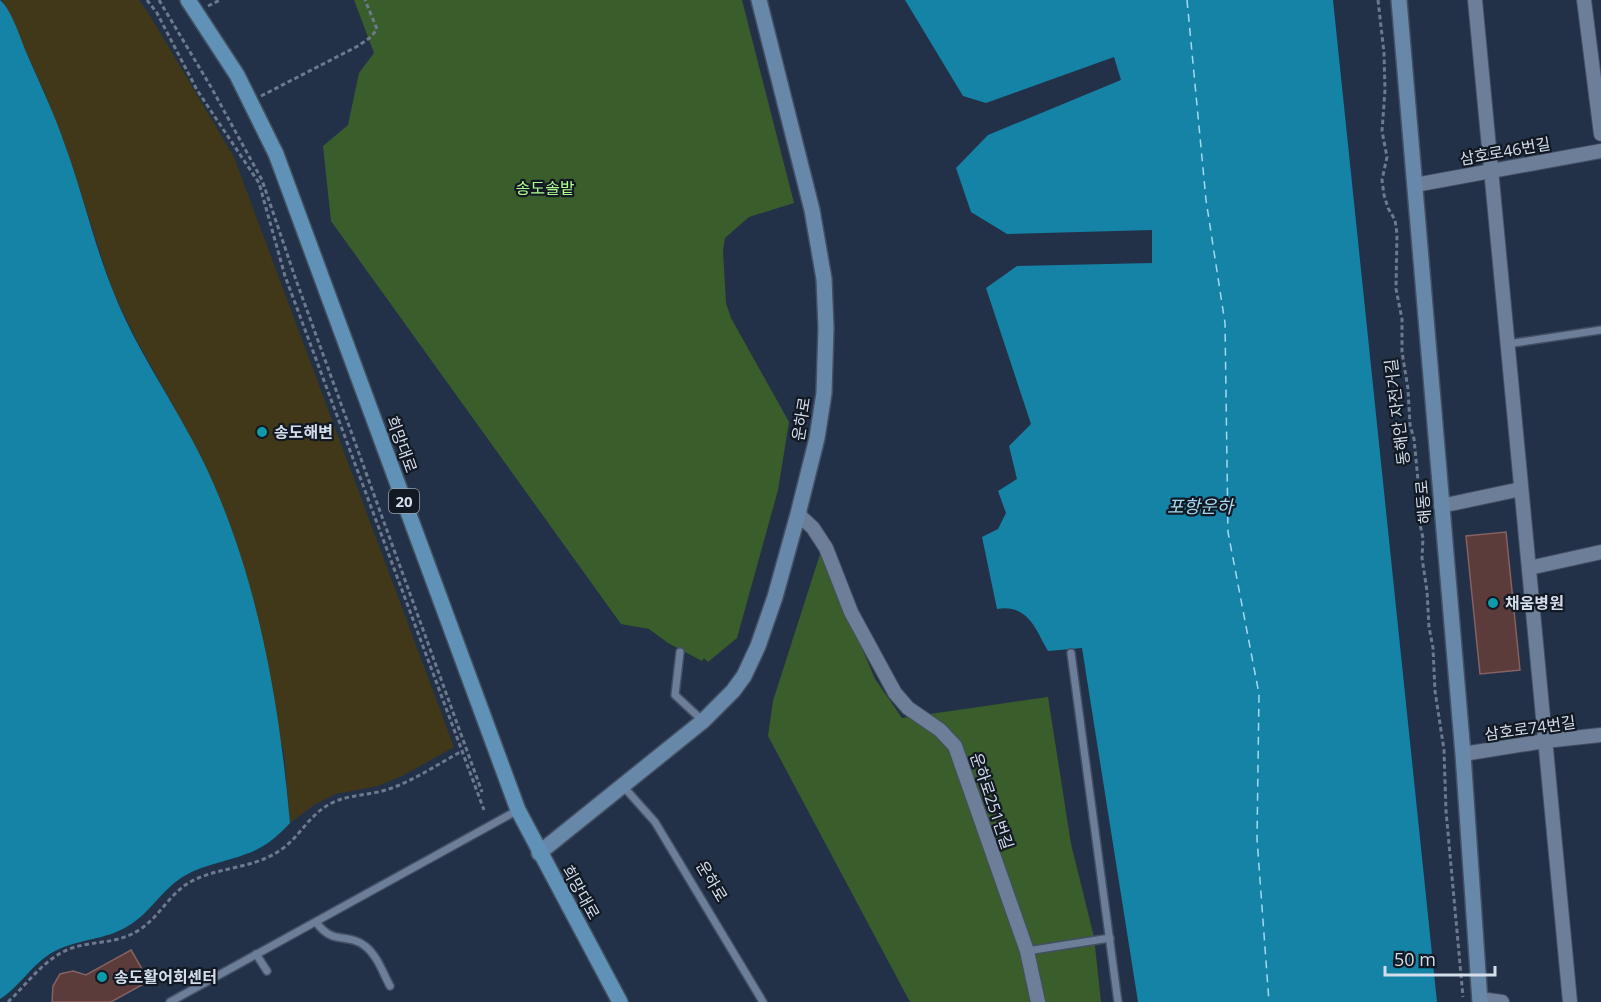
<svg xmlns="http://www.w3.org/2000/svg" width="1601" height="1002" viewBox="0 0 1601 1002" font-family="'Open Sans','Noto Sans KR',sans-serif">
  <rect width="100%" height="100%" fill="#223148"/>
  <g fill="#3a5d2c">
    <polygon points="354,0 742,0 794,203 749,217 725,238 723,250 726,303 731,318 789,422 778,490 737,638 708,662 704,658 702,661 668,643 649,629 621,624 331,221 323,146 348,125 359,73 374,53"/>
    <polygon points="821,551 875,679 902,718 1048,697 1071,844 1094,937 1101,1002 910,1002 768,736 773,701"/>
  </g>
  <polygon fill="#403818" points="2,0 139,0 149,14 234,157 454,747 402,776 378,786 336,794 314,805 290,823 284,752 173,405 138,343 113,292 66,148 43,89"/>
  <g fill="#1483a6">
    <path d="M 0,0 C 11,9 20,37 26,52 C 40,84 55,115 66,148 C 83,195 94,244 113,291 C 136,350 174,402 202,459 C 257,571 279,700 290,823 C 277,837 264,848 246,854 C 226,862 205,864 186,875 C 162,888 151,913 128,926 C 106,940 78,939 55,951 C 32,963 21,986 0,999 Z"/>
    <path d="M 905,0 L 1333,0 L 1437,1002 L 1138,1002 L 1082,648 L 1048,651 C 1035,628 1028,604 997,609 L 982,537 L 998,529 L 1006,513 L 998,491 L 1017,479 L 1009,446 L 1031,424 L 986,288 L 1017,266 L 1152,263 L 1152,230 L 1007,234 L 971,212 L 956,168 L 988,135 L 1121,80 L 1114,57 L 986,103 L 963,96 Z"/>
  </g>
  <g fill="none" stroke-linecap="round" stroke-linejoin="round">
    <polyline stroke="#a4daf1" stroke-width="1.5" stroke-dasharray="8 6" stroke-linecap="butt" points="1187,0 1206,200 1225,323 1228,532 1259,694 1257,839 1269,1002"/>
  </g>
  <g fill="#5c3b3b" stroke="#856161" stroke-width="1.5">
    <polygon points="1506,532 1520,670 1480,674 1466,536"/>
    <polygon points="131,950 149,981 111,1002 52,1002 53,986 60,974 73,971 86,975"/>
  </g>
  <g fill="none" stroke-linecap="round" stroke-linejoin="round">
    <g stroke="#434f62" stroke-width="10">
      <g id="lane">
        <polyline points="1507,344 1601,330"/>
        <polyline points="680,652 675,695 703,721"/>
        <polyline points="1071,653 1118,1002"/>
        <polyline points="622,785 655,822 763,1002"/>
        <path d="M 316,922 C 333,946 347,932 365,946 C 377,955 383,973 390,986"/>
        <polyline points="1027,951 1110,938"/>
        <polyline points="256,954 267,971"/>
        <polyline points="170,1002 518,810"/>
      </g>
    </g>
    <g stroke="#434f62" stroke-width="16">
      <g id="street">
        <polyline points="1475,0 1570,1002"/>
        <polyline points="1584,0 1601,134"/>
        <polyline points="1415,185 1601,151"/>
        <polyline points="1441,506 1521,489"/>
        <polyline points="798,514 813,528 826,548 851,612 895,693 908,708 940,730 955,746 1027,951 1038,1002"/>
        <polyline points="1529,568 1601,552"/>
        <polyline points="1463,754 1545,741 1601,735"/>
        <polyline points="1480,999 1502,1002"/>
      </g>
    </g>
    <g stroke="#434f62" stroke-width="18">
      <g id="secondary">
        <polyline points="1399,0 1463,754 1480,1002"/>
        <polyline points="539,853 703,721 733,691 744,676 758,646 775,597 798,514 817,438 824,393 826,328 824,279 812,210 759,0"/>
      </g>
    </g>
    <g stroke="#434f62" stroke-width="18">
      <polyline id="primary" points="188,0 237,75 276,154 518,810 620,1002"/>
    </g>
    <g stroke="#6d7a8d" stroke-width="3" stroke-dasharray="4.5 3" stroke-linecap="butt">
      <polyline points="147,0 157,13 197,90 259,183 285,276 484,810"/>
      <polyline points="159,0 211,87 262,180 296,280 482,792"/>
      <polyline points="1378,0 1384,53 1385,90 1382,131 1387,157 1382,180 1384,195 1388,208 1395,220 1397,234 1396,289 1402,319 1402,352 1408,389 1410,425 1414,439 1420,501 1419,520 1423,538 1422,558 1427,591 1429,627 1433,648 1435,691 1444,750 1446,811 1463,997"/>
      <polyline points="208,6 220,0"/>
      <polyline points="261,96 358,46 371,37 377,29 365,0"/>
      <path d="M 8,1002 C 28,983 43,960 69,949 C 93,940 116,945 139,930 C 160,917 170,892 192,881 C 221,866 255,869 282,849 C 299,837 309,816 328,805 C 346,794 369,796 389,789 C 415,780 438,764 462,751"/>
    </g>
    <use href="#lane" stroke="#6d7e99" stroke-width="7"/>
    <use href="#street" stroke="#6d7e99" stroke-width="14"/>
    <use href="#secondary" stroke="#6788a8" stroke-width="15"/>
    <use href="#primary" stroke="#6091b6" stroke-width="15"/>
  </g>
  <g fill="#0f9aa8" stroke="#121923" stroke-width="2">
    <circle cx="262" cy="432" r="6"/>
    <circle cx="1493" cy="603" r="6"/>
    <circle cx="102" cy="977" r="6"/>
  </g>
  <g text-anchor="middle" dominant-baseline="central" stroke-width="4.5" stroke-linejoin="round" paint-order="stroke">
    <rect fill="#121923" stroke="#99a2b0" stroke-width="1.5" x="389" y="489" width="30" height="24" rx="4.5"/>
    <g font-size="15" font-weight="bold" fill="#d3ddec">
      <text x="404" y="501">20</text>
    </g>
    <g font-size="16" fill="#d3ddec" stroke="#121923">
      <text transform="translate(1505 151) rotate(-10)">삼호로46번길</text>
      <text transform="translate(1397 412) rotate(-97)">동해안 자전거길</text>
      <text transform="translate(801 419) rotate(-81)">운하로</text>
      <text transform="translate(402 444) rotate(70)">희망대로</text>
      <text transform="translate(1423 502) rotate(-95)">해동로</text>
      <text transform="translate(1530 728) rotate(-8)">삼호로74번길</text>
      <text transform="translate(992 801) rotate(71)">운하로251번길</text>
      <text transform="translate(712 881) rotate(59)">운하로</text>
      <text transform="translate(581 892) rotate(61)">희망대로</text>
    </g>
    <g font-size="16" fill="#aefc90" stroke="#121923">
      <text x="545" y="188">송도솔밭</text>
    </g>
    <g font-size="16" font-weight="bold" fill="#d3ddec" stroke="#121923" text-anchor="start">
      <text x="274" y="432">송도해변</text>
      <text x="1505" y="603">채움병원</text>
      <text x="114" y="977">송도활어회센터</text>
    </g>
    <g font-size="18" font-style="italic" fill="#a4daf1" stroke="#121923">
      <text x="1200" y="506">포항운하</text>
    </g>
  </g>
  <path d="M1385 966v9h110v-9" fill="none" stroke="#d3ddec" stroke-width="3"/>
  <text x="1394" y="966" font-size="18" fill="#d3ddec" stroke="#121923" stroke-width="4.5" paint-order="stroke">50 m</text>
</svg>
